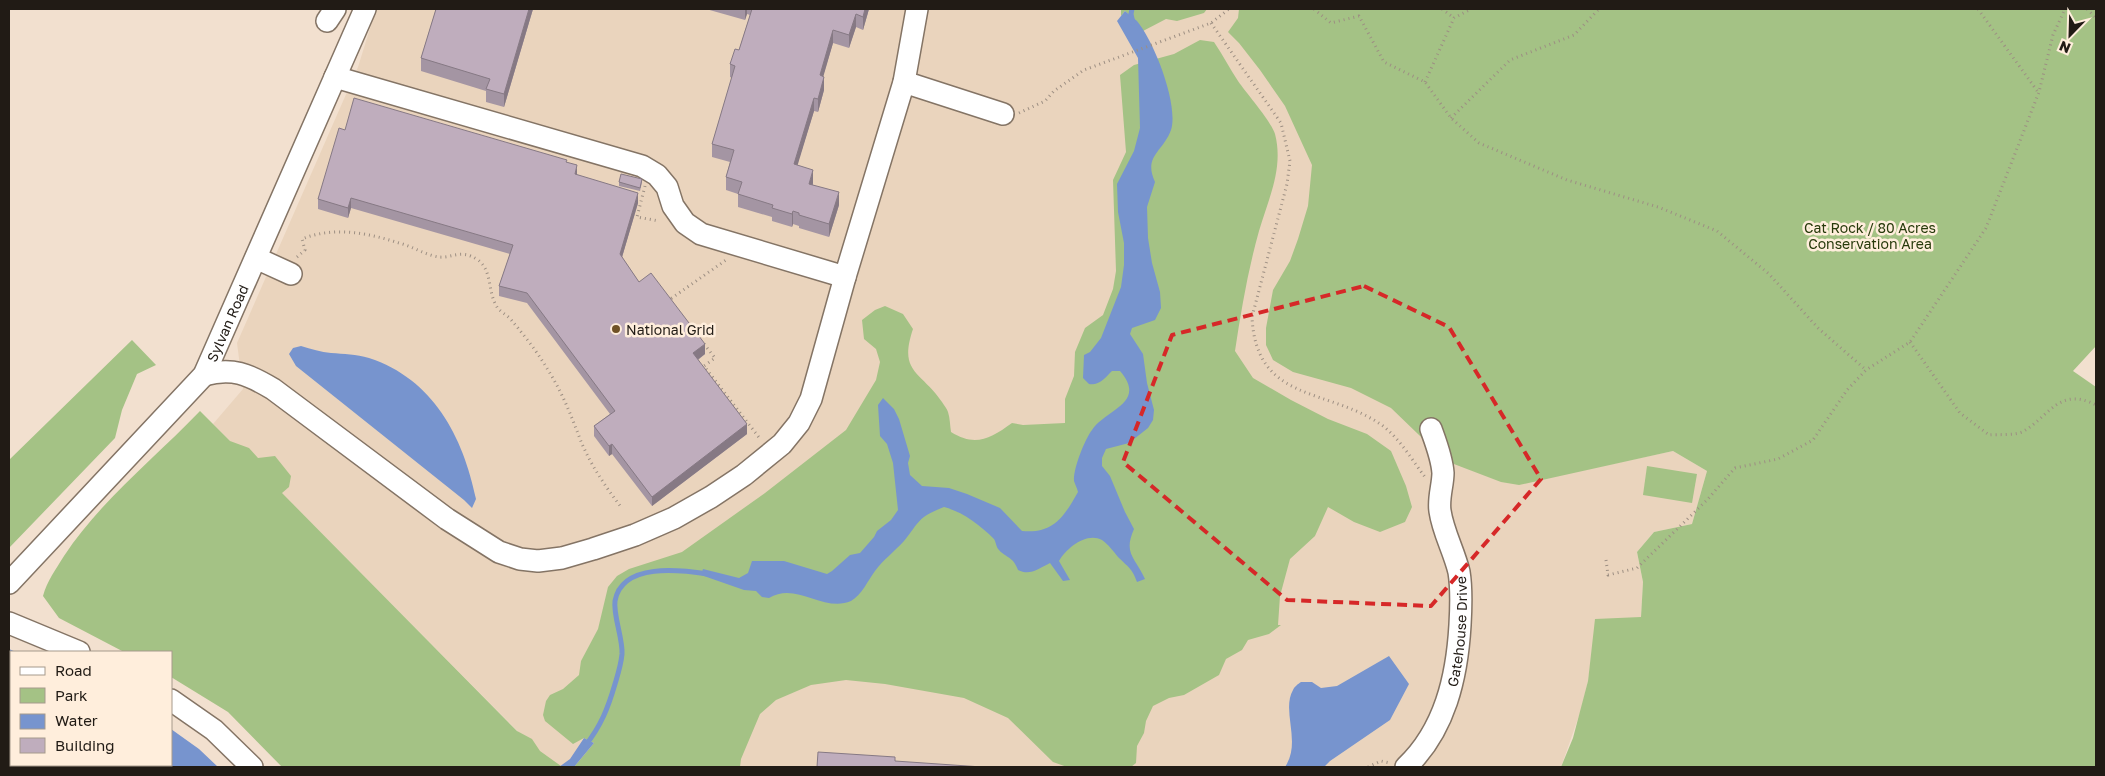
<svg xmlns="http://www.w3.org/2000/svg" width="2105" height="776" viewBox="0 0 2105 776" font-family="'Golos Text',sans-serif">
  <rect width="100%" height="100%" fill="#f2e0cf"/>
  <polygon fill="#ead4bd" points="376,9 1526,9 1532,481 1673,451 1707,471 1692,524 1654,532 1637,552 1643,582 1641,618 1592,651 1588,681 1581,710 1561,767 553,767 213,424 243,389 237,343 358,67"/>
  <g fill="#a4c285">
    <polygon points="1121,9 1207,9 1204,13 1177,21 1166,19 1143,31 1137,22 1125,11 1121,16"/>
    <polygon points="1239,9 2096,9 2096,346 2073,371 2096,387 2096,767 1561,767 1573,738 1588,681 1595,619 1641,617 1643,582 1637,552 1654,532 1692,524 1707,471 1673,451 1519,485 1501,482 1446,461 1391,408 1351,388 1293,372 1273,360 1266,345 1266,328 1273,290 1290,261 1298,239 1308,206 1312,165 1285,106 1260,70 1239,43 1228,32 1238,18"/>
    <path d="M 1200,40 L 1214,42 C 1223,55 1230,69 1238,81 C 1247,94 1271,121 1275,134 C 1284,168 1268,200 1259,231 C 1248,270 1241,311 1235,351 L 1253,378 L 1291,400 L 1328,419 L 1367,434 L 1391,451 L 1406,486 L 1412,507 L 1405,522 L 1380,532 L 1354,522 L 1328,507 L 1315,536 L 1290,559 L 1280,596 L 1278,625 L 1281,625 L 1269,634 L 1248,640 L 1242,650 L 1226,659 L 1219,675 L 1184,695 L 1169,698 L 1153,706 L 1146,721 L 1144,733 L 1137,746 L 1136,763 L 1131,767 L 1067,767 L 1053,762 L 1008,718 L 964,698 L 885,684 L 846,680 L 811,685 L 776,700 L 760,714 L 741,759 L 740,767 L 574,767 L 594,743 L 584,738 L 573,744 L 545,721 L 543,715 L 546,701 L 550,695 L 563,689 L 579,675 L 581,661 L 598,629 L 608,587 L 617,576 L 629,569 L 682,552 L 765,493 L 846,430 L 876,380 L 880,362 L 876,349 L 864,339 L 862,320 L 875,310 L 885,306 L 903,314 L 913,329 C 898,373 921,371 942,402 C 944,405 947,409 948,412 C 950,418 950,426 951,432 C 975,447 990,439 1012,423 L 1023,425 L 1065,423 L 1065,399 L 1074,376 L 1075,352 L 1085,328 L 1103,315 L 1113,289 L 1116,271 L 1113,180 L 1126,152 L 1120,75 L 1134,65 L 1174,54 Z"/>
    <polygon points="132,340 156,365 137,374 122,410 115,438 9,548 9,460"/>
    <path d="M 200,411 L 230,441 L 249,448 L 258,458 L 275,456 L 291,476 L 289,487 L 282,493 L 517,731 L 532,739 L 540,751 L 561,766 L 282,767 L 228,712 L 171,677 L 171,652 L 124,652 L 59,618 L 43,596 C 47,581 56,569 64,556 C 101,500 154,459 200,411 Z"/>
    <polygon points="1647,466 1697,474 1692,503 1643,495"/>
  </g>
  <g fill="#7794ce">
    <path d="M 1125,11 C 1129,14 1133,18 1137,21 C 1154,41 1179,105 1171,130 C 1163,152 1143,156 1155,182 L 1147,207 L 1148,238 L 1152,263 L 1160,292 L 1161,308 L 1155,320 L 1132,328 L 1130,334 L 1143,354 L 1147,383 L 1154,410 L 1153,420 L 1148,428 L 1129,443 L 1106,449 L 1102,458 L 1102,466 L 1110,476 L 1125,512 L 1134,529 C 1123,554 1135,557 1145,579 L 1137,582 C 1132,568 1128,567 1118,557 C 1114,552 1108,544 1102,540 C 1086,532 1067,548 1059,561 L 1070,580 L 1063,581 L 1050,563 C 1038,569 1030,576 1018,570 C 1013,556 1006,558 999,550 C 996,547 996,542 994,539 C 980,525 963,512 944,507 C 917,518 921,520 904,541 C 895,551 883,560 875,571 C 868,580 862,595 851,601 C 824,613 796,581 769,598 L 762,597 L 756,591 L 744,590 L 701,575 L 703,569 L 739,578 L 748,573 L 752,561 L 784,561 L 827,574 L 832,571 L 850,555 L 860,553 L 874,537 L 877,531 L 891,520 L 898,510 L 893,463 L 887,444 L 880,436 L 878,405 L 883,398 L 894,409 L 899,419 L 910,456 L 908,463 L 910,475 L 922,486 L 949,488 L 967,494 L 1000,508 L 1022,531 C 1053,534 1064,517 1078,492 C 1077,488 1075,484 1074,481 C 1073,469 1085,439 1092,430 C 1105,410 1148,403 1120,371 L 1112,371 C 1105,378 1099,386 1089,384 L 1083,378 L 1084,355 L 1090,352 L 1101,338 L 1121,287 L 1124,265 L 1124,243 L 1118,212 L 1117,184 L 1134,151 L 1140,128 L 1138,58 L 1117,21 Z"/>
    <path d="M 301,346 C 311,349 321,352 331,353 C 344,354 356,354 369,358 C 433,379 463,436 476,499 L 472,508 L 464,500 L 296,366 L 289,354 L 293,348 Z"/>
    <polygon points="9,649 16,652 11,652 11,765 171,765 171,729 199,749 218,767 9,767"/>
    <path d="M 1389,656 L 1409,684 L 1390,720 L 1330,761 L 1324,767 L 1285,767 C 1302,742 1281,711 1293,690 C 1294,687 1298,684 1301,682 L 1312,682 L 1321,688 L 1337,686 Z"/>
    <polygon points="584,738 594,743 574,767 559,767 570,759"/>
  </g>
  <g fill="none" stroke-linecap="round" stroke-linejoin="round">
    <g stroke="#7794ce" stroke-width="5">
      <polyline points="1132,9 1131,14 1133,23"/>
      <path d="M 585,746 C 601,726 608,708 615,684 C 618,674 621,665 622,654 C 623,639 613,615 615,601 C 622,562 681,570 708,574"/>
    </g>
    <g stroke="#847465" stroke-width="24">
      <g id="minor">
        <polyline points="327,21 335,9"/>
        <polyline points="335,77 642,166 657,175 667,187 673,206 685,223 701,234 845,277"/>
        <polyline points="904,82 1003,114"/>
        <polyline points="256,258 291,274"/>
        <path d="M 204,375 C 232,367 248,374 273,389 L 447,519 L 499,552 L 520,559 L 538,561 L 562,558 L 593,549 L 635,535 L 674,518 L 711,497 L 744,475 L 782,444 L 799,423 L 811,399 L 845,277 L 904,82 L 917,9"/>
        <path id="s1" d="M 9,583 L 204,375 L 365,9"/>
        <polyline points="9,623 79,652"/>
        <polyline points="171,700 214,730 252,767"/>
        <path id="s2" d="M 1406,767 C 1445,730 1457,677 1460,625 C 1461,608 1462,590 1459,572 C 1454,551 1443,532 1440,511 C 1438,498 1443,485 1443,473 C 1442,458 1436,443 1431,429"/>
      </g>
    </g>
    <g stroke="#9d8f83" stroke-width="3" stroke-dasharray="1 4" stroke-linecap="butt">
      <polyline points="1314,9 1331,23 1359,16 1384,62 1425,82 1451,118 1479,143 1567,180 1658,207 1717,231 1769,274 1818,328 1866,370"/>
      <polyline points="1442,9 1454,18"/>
      <polyline points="1978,9 2038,92"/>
      <polyline points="2087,9 2096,18"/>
      <path d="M 1211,23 L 1281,123 L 1290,161 L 1287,184 L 1252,317 C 1256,404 1329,387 1383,426 C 1400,439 1412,460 1425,477"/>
      <polyline points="1425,82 1454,18 1471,9"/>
      <polyline points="1019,113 1045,101 1054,91 1084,70 1211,23 1229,9"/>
      <polyline points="1451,118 1510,60 1574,35 1599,9"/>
      <polyline points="645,186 637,217 659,221"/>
      <path d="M 297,257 L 305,250 L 302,239 C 334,226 368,233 399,243 C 411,246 422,253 434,256 C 451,261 459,247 478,260 C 492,270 488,292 496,305 C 499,312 508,315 512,321 C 525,336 538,353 548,370 C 562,392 571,415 580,439 C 590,464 605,486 621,507"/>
      <polyline points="670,302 669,300 726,260"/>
      <path d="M 1910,342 L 1960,413 L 1989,435 C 1998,434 2016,436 2024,431 C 2049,416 2060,386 2096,405"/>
      <polyline points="704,344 715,358 704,366 761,440"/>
      <polyline points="1606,560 1608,575 1637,568 1707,500 1735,468 1778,459 1813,440 1847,390 1866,370 1910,342 1986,228 2039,92 2053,35 2065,9"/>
      <polyline points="1368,767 1381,761 1390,763"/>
    </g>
    <use href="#minor" stroke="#fff" stroke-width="21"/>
  </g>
  <g fill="#a495a3">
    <polygon points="436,9 533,9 504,107 486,102 486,91 421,71 421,58"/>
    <polygon points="706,9 869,9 863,30 856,27 849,48 833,43 823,76 824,90 818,112 814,111 797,165 813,183 813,185 839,205 829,237 799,228 799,226 793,224 792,227 772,221 772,217 738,207 738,194 726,190 726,177 730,162 712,157 712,144 732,78 730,77 730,64 739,50 750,15 747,14 745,20"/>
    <polygon points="345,130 567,162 577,175 638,203 622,257 639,282 705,354 698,360 747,434 652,506 612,454 609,456 594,436 594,426 610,414 527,303 499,296 499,286 510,254 351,208 348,218 318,209 318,199"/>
    <polygon points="619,182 642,182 640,191 619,186"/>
  </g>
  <g fill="#867984">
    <polygon points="529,9 533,9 504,107 504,94"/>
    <polygon points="745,9 747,9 747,14 745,20"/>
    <polygon points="865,9 869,9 863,30 863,17"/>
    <polygon points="856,14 856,27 849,48 849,35"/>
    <polygon points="833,30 833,43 820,88 820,75"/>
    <polygon points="824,77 824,90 818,112 818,99"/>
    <polygon points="814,98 814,111 794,177 794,164"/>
    <polygon points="577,165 577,175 575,174"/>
    <polygon points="813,170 813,183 809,197 809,184"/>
    <polygon points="839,192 839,205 829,237 829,224"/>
    <polygon points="638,193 638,203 620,264 620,254"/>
    <polygon points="351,198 351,208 348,218 348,208"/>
    <polygon points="793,211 793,224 792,227 792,214"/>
    <polygon points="705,344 705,354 693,363 693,353"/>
    <polygon points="747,424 747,434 652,506 652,497"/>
    <polygon points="612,444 612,454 609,456 609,446"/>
  </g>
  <g fill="#bfadbd" stroke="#867984">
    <polygon points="436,9 529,9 504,94 486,89 490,79 421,58"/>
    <polygon points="752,9 865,9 863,17 856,14 849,35 833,30 820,75 824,77 818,99 814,98 794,164 813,170 809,184 839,192 829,224 799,215 799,213 793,211 792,214 772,208 773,205 738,194 742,182 726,177 734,150 712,144 735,66 730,64 735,49 739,50"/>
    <polygon points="354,98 567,160 566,162 577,165 575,174 638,193 620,254 639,282 651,273 705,344 693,353 747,424 652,497 612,444 609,446 594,426 615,411 527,293 499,286 513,245 351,198 348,208 318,199 339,128 345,130"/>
    <polygon points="621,174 642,179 640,188 619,182"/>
    <polygon points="818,752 895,757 895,761 982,767 817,767"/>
  </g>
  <path fill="none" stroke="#d62828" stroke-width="4" stroke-dasharray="10 6" stroke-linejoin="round" d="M 1364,286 L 1449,327 L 1541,479 L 1431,606 L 1287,600 L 1123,462 L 1172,335 Z"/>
  <circle fill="#705226" stroke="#ffeedc" stroke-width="2" cx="616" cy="329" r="5"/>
  <g text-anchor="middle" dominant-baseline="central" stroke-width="5" stroke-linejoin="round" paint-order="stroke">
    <g font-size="14" fill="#273a0b" stroke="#ffeedc">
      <text x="1870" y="227">Cat Rock / 80 Acres<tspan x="1870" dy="16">Conservation Area</tspan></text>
    </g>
    <g font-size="14" fill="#211b15" stroke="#ffeedc">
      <text stroke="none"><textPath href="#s1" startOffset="342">Sylvan Road</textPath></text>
      <text stroke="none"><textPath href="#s2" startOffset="149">Gatehouse Drive</textPath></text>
    </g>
    <g font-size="14" fill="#211b15" stroke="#ffeedc" text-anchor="start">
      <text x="626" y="329">National Grid</text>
    </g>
  </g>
  <rect width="2105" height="776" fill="none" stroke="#211b15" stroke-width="20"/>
  <rect x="10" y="651" width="162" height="115" fill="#ffeedc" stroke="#a69a8c"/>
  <rect x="20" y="667" width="25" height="8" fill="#ffffff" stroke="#a69a8c"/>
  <text x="55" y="676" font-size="15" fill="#211b15">Road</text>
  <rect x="20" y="688" width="25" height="15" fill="#a4c285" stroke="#a69a8c"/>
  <text x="55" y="701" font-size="15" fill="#211b15">Park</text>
  <rect x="20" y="714" width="25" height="15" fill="#7794ce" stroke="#a69a8c"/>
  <text x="55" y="726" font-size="15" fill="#211b15">Water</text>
  <rect x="20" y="738" width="25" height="15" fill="#bfadbd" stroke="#a69a8c"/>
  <text x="55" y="751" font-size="15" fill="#211b15">Building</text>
  <g transform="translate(2070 35) rotate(203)" stroke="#ffeedc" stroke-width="4" paint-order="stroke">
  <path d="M0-4L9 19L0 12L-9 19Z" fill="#211b15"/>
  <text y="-8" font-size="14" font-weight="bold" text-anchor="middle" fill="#211b15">N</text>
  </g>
</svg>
